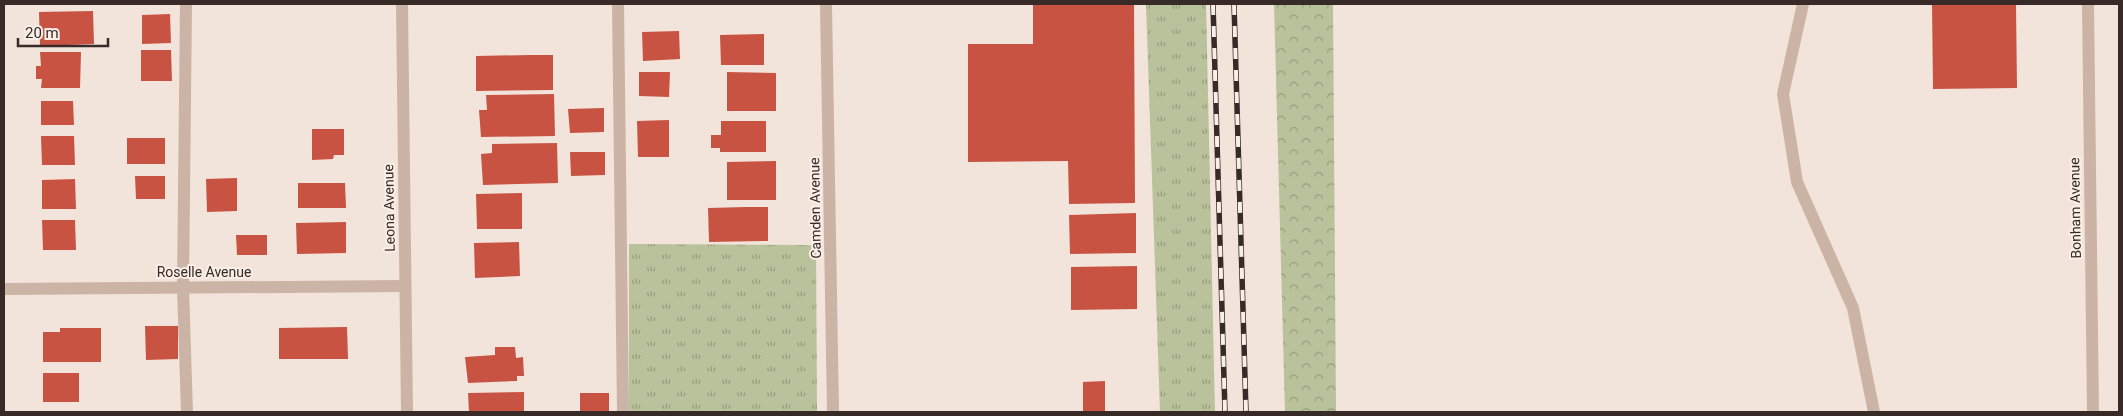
<svg xmlns="http://www.w3.org/2000/svg" width="2123" height="416" viewBox="0 0 2123 416" font-family="Roboto,sans-serif">
  <defs>
    <pattern id="grass-tufts" width="24" height="20" patternUnits="userSpaceOnUse" patternTransform="scale(1.25)"><rect width="24" height="20" fill="#b9c29a"/><path d="M3 7l-1-3M5 7V3M7 7l1-3M15 17l-1-3M17 17v-4M19 17l1-3" fill="none" stroke="#979e7e"/></pattern>
    <pattern id="forest-crowns" width="20" height="18" patternUnits="userSpaceOnUse" patternTransform="scale(1.25)"><rect width="20" height="18" fill="#b9c29a"/><path d="M2 6a3 3 0 1 1 6 0M12 15a3 3 0 1 1 6 0" fill="none" stroke="#979e7e"/></pattern>
  </defs>
  <rect width="100%" height="100%" fill="#f2e4da"/>
  <g fill="url(#grass-tufts)">
    <polygon points="1146,4 1206,4 1215,412 1160,412"/>
    <polygon points="629,244 816,245 817,412 629,412"/>
  </g>
  <polygon fill="url(#forest-crowns)" points="1274,4 1333,4 1336,412 1285,412"/>
  <g fill="#c95342">
    <polygon points="1033,4 1134,4 1135,203 1069,204 1068,161 968,162 968,44 1033,44"/>
    <polygon points="1932,4 2016,4 2017,88 1933,89"/>
    <polygon points="93,11 94,44 40,46 39,12"/>
    <polygon points="170,14 171,43 142,44 142,15"/>
    <polygon points="679,31 680,59 643,61 642,32"/>
    <polygon points="764,34 764,65 721,65 720,35"/>
    <polygon points="141,50 171,50 172,81 141,81"/>
    <polygon points="40,52 81,52 80,88 41,88 42,79 36,79 36,66 41,66"/>
    <polygon points="529,55 553,55 553,90 476,91 476,56"/>
    <polygon points="639,72 670,72 669,97 639,96"/>
    <polygon points="727,72 776,73 776,111 727,111"/>
    <polygon points="554,94 555,136 481,137 479,110 487,110 486,95"/>
    <polygon points="41,101 73,101 74,125 41,125"/>
    <polygon points="604,108 604,132 570,133 568,109"/>
    <polygon points="669,120 669,157 638,157 637,121"/>
    <polygon points="721,121 766,121 766,152 720,152 720,148 711,148 711,135 721,135"/>
    <polygon points="312,129 344,129 344,155 334,155 333,159 312,160"/>
    <polygon points="41,136 74,136 75,165 42,165"/>
    <rect x="127" y="138" width="38" height="26"/>
    <polygon points="557,143 558,183 483,185 481,154 492,153 492,144"/>
    <polygon points="570,152 605,152 605,175 571,176"/>
    <polygon points="776,161 776,200 727,200 727,162"/>
    <polygon points="135,176 165,176 165,199 136,199"/>
    <polygon points="237,178 237,211 207,212 206,179"/>
    <polygon points="75,179 76,209 42,209 42,180"/>
    <polygon points="298,183 345,183 346,208 298,208"/>
    <polygon points="522,193 522,229 477,229 476,194"/>
    <polygon points="746,207 768,207 768,241 709,242 708,208"/>
    <polygon points="1136,213 1136,253 1070,254 1069,215"/>
    <polygon points="42,220 75,220 76,250 43,250"/>
    <polygon points="346,222 346,253 297,254 296,223"/>
    <polygon points="236,235 267,235 267,255 237,255"/>
    <polygon points="519,242 520,276 475,278 474,243"/>
    <polygon points="1137,266 1137,309 1071,310 1071,267"/>
    <polygon points="145,326 178,326 178,359 146,360"/>
    <polygon points="347,327 348,359 279,359 279,328"/>
    <polygon points="60,328 101,328 101,362 43,362 43,332 60,332"/>
    <polygon points="495,347 515,347 516,358 523,357 524,376 517,376 517,381 468,383 465,357 495,355"/>
    <rect x="43" y="373" width="36" height="29"/>
    <polygon points="1105,381 1105,412 1083,412 1083,382"/>
    <polygon points="524,392 524,412 469,412 468,393"/>
    <rect x="580" y="393" width="29" height="19"/>
  </g>
  <g fill="none" stroke-linecap="round" stroke-linejoin="round">
    <g stroke="#cbb3a6" stroke-width="12">
      <polyline points="186,4 183,288 187,412"/>
      <polyline points="618,4 623,412"/>
      <polyline points="1803,4 1783,94 1797,182 1853,308 1874,412"/>
    </g>
    <g stroke="#cbb3a6" stroke-width="12">
      <polyline points="402,4 407,412"/>
      <polyline points="826,4 833,412"/>
      <polyline points="2088,4 2093,412"/>
      <polyline points="4,289 405,286"/>
    </g>
    <g stroke="#372a27" stroke-width="5.5">
      <g id="rail">
        <polyline points="1213,4 1225,412"/>
        <polyline points="1234,4 1246,412"/>
      </g>
    </g>
    <use href="#rail" stroke="#faefe7" stroke-width="4" stroke-dasharray="11" stroke-linecap="butt"/>
  </g>
  <g text-anchor="middle" dominant-baseline="central" stroke-width="4" stroke-linejoin="round" paint-order="stroke">
    <g font-size="14" fill="#372a27" stroke="#faefe7">
      <text transform="translate(389 208) rotate(-91)">Leona Avenue</text>
      <text transform="translate(815 208) rotate(-91)">Camden Avenue</text>
      <text transform="translate(2075 208) rotate(-91)">Bonham Avenue</text>
      <text x="204" y="272">Roselle Avenue</text>
    </g>
  </g>
  <rect width="2123" height="416" fill="none" stroke="#372a27" stroke-width="10"/>
  <path d="M18 38v8h90v-8" fill="none" stroke="#372a27" stroke-width="2.5"/>
  <text x="25" y="38" font-size="15" fill="#372a27" stroke="#faefe7" stroke-width="4" paint-order="stroke">20 m</text>
</svg>
